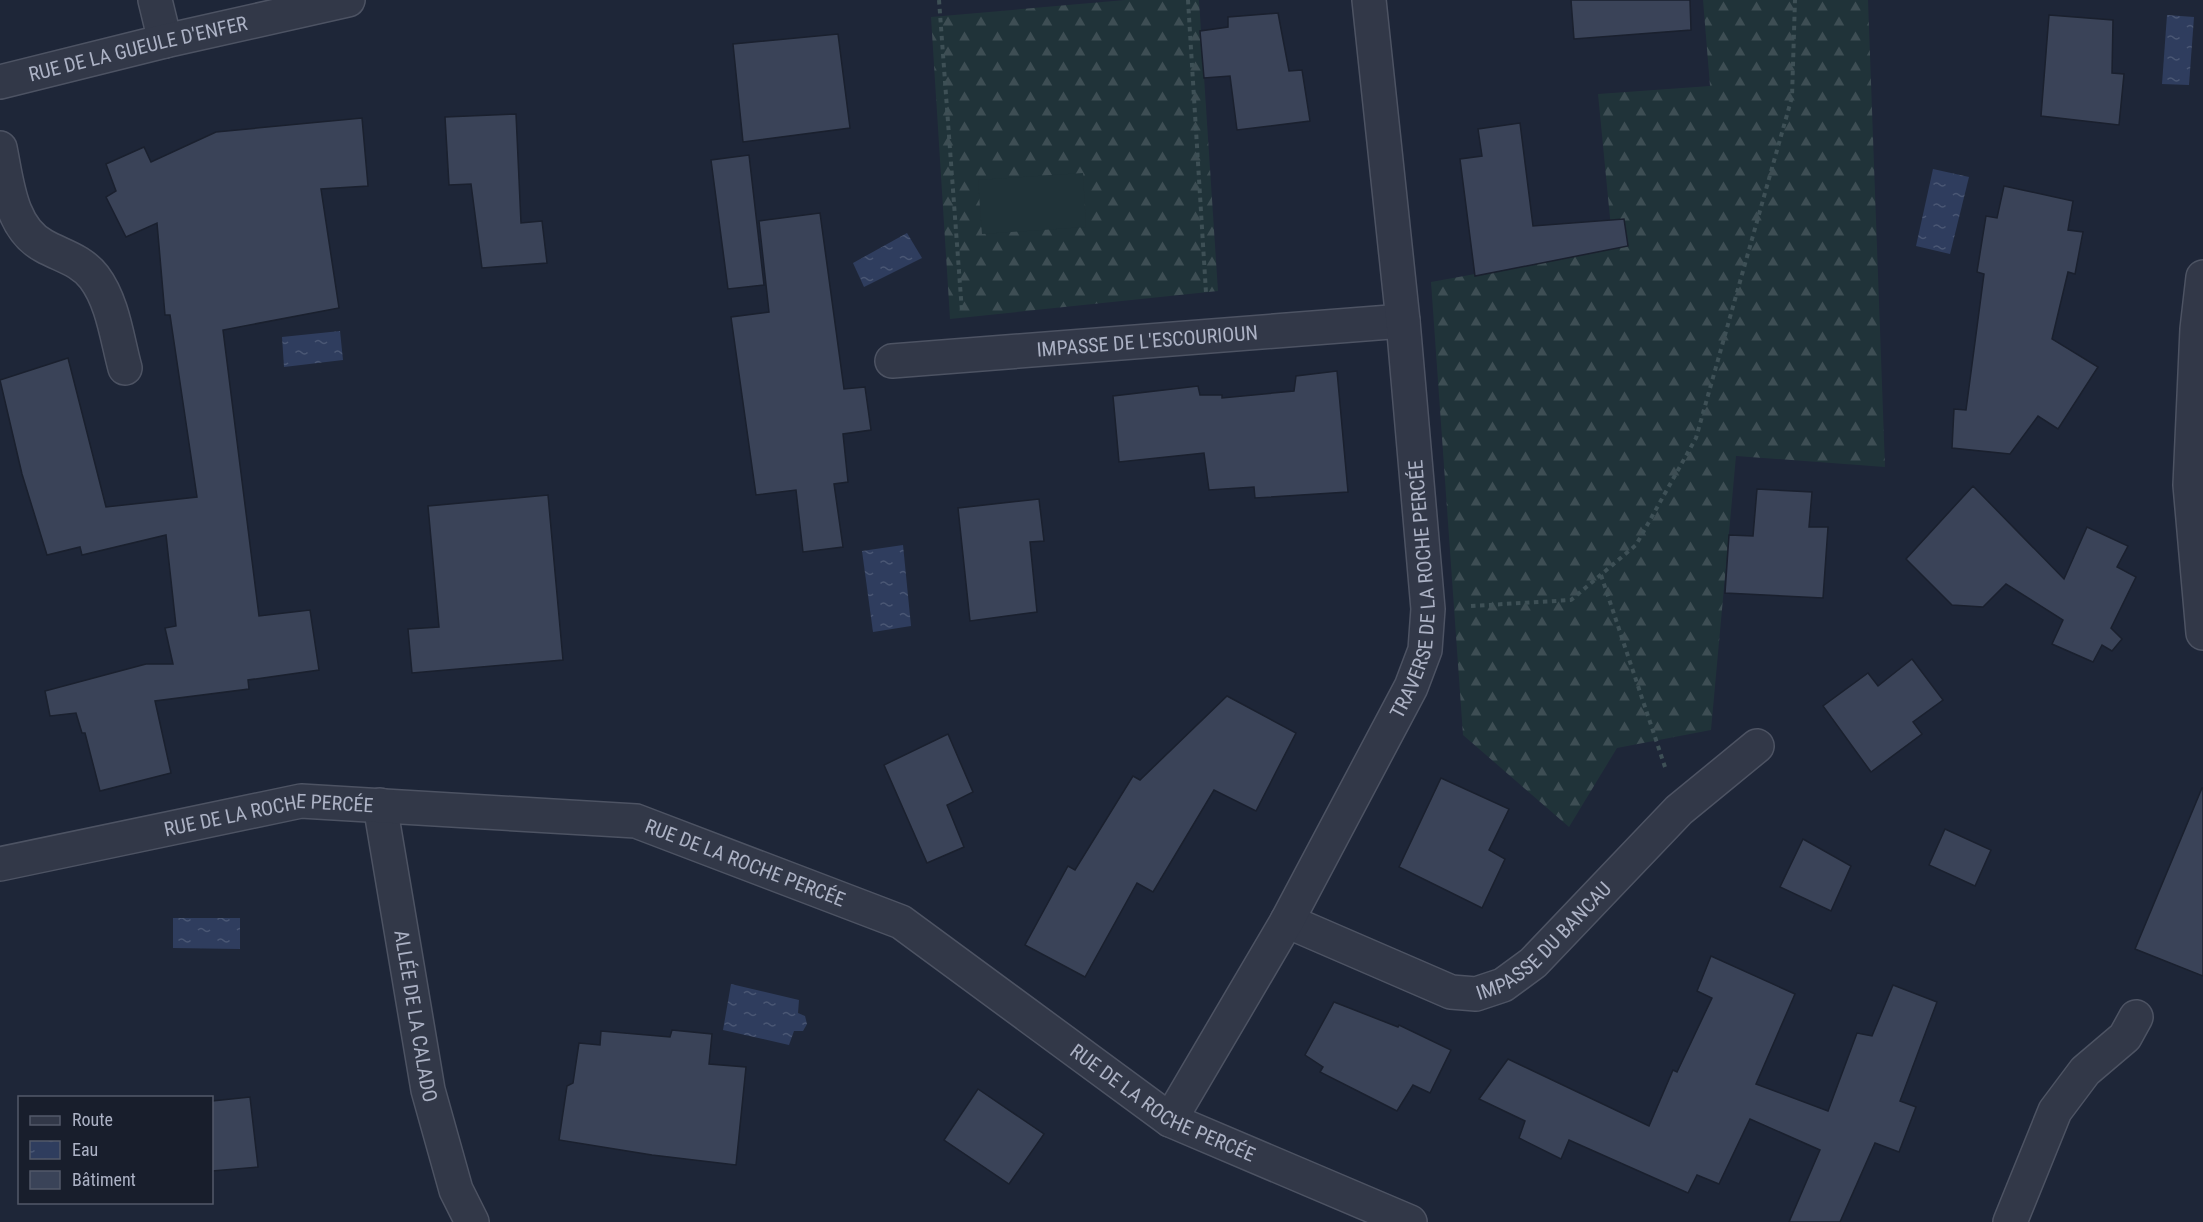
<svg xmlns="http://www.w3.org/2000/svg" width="2203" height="1222" viewBox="0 0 2203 1222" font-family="'Roboto Condensed',sans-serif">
  <defs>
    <pattern id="forest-firs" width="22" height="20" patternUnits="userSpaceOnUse" patternTransform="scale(1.5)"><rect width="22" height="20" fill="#203339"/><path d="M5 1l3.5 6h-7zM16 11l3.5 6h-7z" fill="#3e4e54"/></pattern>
    <pattern id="water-ripples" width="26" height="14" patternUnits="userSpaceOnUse" patternTransform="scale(1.5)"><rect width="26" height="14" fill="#2f3d5e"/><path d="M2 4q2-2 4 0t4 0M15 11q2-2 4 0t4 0" fill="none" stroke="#4a5774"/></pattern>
  </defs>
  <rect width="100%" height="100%" fill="#1e2638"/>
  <g fill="url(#forest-firs)">
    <polygon points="1125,0 1199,0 1218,291 950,319 931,17"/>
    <polygon points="1703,0 1868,0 1885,467 1736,456 1711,730 1617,748 1569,827 1463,735 1431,282 1613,249 1598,94 1710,86"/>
  </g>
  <polygon fill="#203339" points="1083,173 1086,227 982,234 978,180"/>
  <g fill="url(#water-ripples)">
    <polygon points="2167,15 2194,17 2189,85 2162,84"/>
    <polygon points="1933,169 1969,177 1950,254 1916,246"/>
    <polygon points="907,233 922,258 864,287 853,263"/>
    <polygon points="340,331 343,360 284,367 282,337"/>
    <polygon points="903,545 911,626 873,632 862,551"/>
    <polygon points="173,918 240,918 240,949 173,948"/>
    <polygon points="731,984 799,1000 798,1013 805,1016 807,1024 803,1031 794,1031 789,1045 723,1030"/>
  </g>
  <g fill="#3a4358" stroke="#1a202e" stroke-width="1.5">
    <polygon points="1571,0 1690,0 1691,30 1574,39"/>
    <polygon points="1278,13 1289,71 1302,70 1310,121 1237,130 1230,76 1204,78 1200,31 1228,27 1228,17"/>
    <polygon points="2049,15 2113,20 2112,73 2124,74 2119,125 2041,116"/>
    <polygon points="838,34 850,128 743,142 733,44"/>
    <polygon points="516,114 521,223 542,221 547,263 482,268 471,184 449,185 445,117"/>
    <polygon points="362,118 368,186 321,189 339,308 223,330 259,616 310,610 319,670 248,680 249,689 155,701 171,773 100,791 85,733 82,733 76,713 50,716 45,691 146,664 173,664 165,628 176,626 166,535 82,555 80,547 47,555 22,474 0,380 68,358 106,507 197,497 170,315 165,315 157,223 126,237 106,197 116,191 106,164 144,147 151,162 216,132"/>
    <polygon points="1520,123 1533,226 1624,219 1628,246 1475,276 1460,159 1482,156 1478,129"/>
    <polygon points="749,155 764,285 728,289 711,160"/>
    <polygon points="2004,186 2073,201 2068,230 2083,232 2075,274 2068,272 2052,339 2098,367 2058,429 2038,416 2010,454 1952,448 1954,409 1966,410 1984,274 1977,272 1986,216 1997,218"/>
    <polygon points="820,213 844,389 865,387 871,430 843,434 848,482 834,484 843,547 803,552 796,490 756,495 731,317 769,312 759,221"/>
    <polygon points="1337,371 1348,492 1255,498 1254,487 1209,490 1204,453 1119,462 1113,396 1198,386 1200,395 1222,395 1222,398 1294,391 1296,376"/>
    <polygon points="1973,486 2064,579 2087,527 2128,546 2117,567 2136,577 2111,628 2122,639 2112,651 2102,645 2093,662 2052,644 2063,620 2006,584 1983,607 1952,605 1906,559"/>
    <polygon points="1757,489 1812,492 1809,527 1828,527 1823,598 1725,593 1729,535 1753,536"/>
    <polygon points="548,495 563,660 412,673 408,629 439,627 428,506"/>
    <polygon points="1039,499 1044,541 1030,542 1037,612 970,621 958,508"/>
    <polygon points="1912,659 1943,700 1913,722 1922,734 1871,772 1823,706 1868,673 1878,686"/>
    <polygon points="1227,696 1296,733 1256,811 1214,790 1153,892 1137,883 1085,977 1025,945 1068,866 1075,870 1133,776 1140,780"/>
    <polygon points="948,734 973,792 947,805 964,847 927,863 884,765"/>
    <polygon points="1441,778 1509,809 1489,850 1505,859 1482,908 1399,867"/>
    <polygon points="2202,788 2203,788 2203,976 2135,949"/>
    <polygon points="1945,829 1991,850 1975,886 1929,865"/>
    <polygon points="1803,839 1851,866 1831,911 1780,887"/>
    <polygon points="1711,956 1795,994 1756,1084 1828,1111 1857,1033 1872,1036 1893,985 1937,1002 1900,1101 1916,1107 1899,1152 1875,1143 1840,1222 1789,1222 1820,1150 1750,1119 1719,1184 1697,1175 1688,1193 1569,1140 1561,1159 1519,1138 1525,1121 1479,1099 1508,1059 1649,1126 1673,1070 1677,1072 1712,998 1697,991"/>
    <polygon points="1334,1002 1398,1027 1399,1025 1451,1050 1430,1093 1413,1085 1397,1111 1320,1072 1323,1067 1305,1055"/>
    <polygon points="672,1030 712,1034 709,1064 746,1067 736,1165 652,1155 559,1140 567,1086 573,1083 579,1043 600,1045 601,1031 670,1037"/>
    <polygon points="978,1089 1044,1134 1009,1184 944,1140"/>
    <polygon points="250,1097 258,1167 212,1171 212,1101"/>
  </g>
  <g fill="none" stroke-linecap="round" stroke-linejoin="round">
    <g stroke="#4d5363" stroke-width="36">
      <g id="minor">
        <polyline points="155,0 165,41"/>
        <path id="s1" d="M 0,82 L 165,41 L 348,0"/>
        <path d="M 0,148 C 7,181 10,228 44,246 C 62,256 81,260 94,277 C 113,302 117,339 125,368"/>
        <polyline points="2203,277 2197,329 2190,485 2203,633"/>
        <path id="s2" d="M 892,361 L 1403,321"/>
        <path id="s3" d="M 380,805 L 428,1090 L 456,1190 L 472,1222"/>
        <path id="s4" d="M 0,864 L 301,801 L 636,821 L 901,922 L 1170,1120 L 1410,1222"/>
        <path id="s5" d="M 1287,921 L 1451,992 L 1476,994 L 1503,985 L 1533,963 L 1679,810 L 1757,746"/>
        <path id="s6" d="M 1170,1120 L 1287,921 L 1411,687 L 1425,650 L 1428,609 L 1403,321 L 1369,0"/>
        <polyline points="2010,1222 2055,1111 2085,1071 2125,1037 2136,1017"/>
      </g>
    </g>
    <g stroke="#3e5056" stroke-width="4" stroke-dasharray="4.5 4.5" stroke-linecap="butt">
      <polyline points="939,0 962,312"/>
      <polyline points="1188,0 1206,293"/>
      <polyline points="1601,575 1665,767"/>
      <polyline points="1471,606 1571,600 1636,545 1696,438 1792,97 1795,0"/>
    </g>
    <use href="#minor" stroke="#323848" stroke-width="33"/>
  </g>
  <g text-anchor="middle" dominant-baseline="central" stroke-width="5" stroke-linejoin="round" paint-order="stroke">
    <g font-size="20" fill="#acb2c5" stroke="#181e2c">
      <text stroke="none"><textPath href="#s1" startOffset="142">RUE DE LA GUEULE D'ENFER</textPath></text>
      <text stroke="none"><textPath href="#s2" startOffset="256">IMPASSE DE L'ESCOURIOUN</textPath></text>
      <text stroke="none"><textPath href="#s6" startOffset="594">TRAVERSE DE LA ROCHE PERCÉE</textPath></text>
      <text stroke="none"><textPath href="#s4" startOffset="274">RUE DE LA ROCHE PERCÉE</textPath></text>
      <text stroke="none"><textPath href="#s4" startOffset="760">RUE DE LA ROCHE PERCÉE</textPath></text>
      <text stroke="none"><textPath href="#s5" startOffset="291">IMPASSE DU BANCAU</textPath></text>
      <text stroke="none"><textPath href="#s3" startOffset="214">ALLÉE DE LA CALADO</textPath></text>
      <text stroke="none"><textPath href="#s4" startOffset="1246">RUE DE LA ROCHE PERCÉE</textPath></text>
    </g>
  </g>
  <rect x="18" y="1096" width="195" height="108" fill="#181e2c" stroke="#535969" stroke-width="1.5"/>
  <rect x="30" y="1116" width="30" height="9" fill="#323848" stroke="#535969" stroke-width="1.5"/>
  <text x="72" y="1126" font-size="18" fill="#acb2c5">Route</text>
  <rect x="30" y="1141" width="30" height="18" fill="url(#water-ripples)" stroke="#535969" stroke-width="1.5"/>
  <text x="72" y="1156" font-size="18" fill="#acb2c5">Eau</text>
  <rect x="30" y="1171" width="30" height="18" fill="#3a4358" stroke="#535969" stroke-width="1.5"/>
  <text x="72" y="1186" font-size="18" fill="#acb2c5">Bâtiment</text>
</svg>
